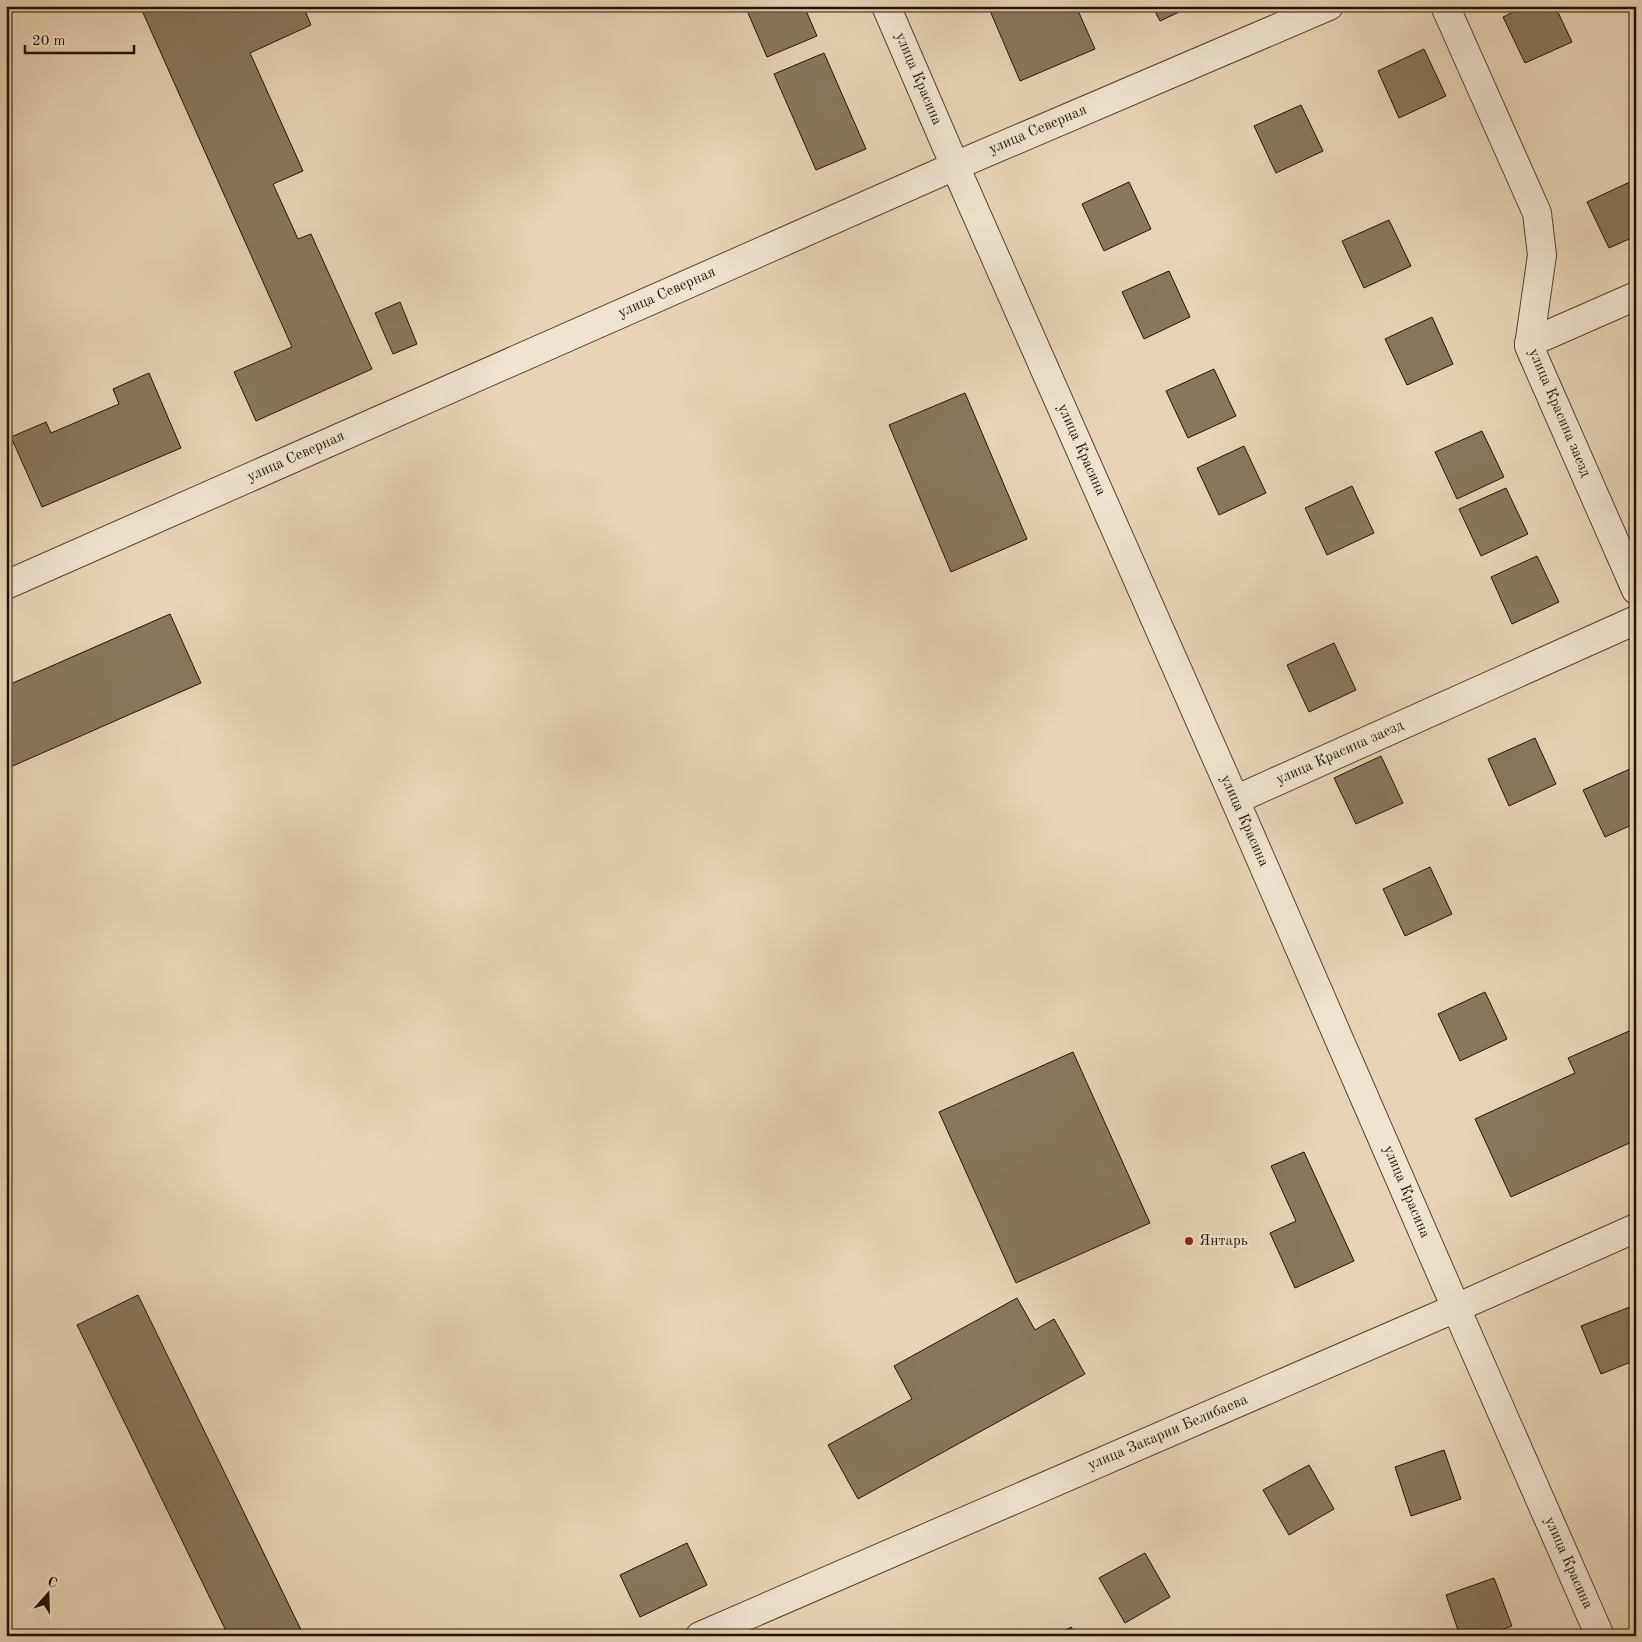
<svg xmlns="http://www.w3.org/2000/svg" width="1642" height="1642" viewBox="0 0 1642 1642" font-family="'Old Standard TT',serif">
  <rect width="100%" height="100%" fill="#e8d4b5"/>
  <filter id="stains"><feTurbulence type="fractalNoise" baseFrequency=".004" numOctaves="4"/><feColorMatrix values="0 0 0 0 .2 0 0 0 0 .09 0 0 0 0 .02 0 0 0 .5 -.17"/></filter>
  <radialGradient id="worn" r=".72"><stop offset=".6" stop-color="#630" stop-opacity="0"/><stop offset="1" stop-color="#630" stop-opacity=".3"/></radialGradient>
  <g fill="#89775e" stroke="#231200">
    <polygon points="140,6 303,6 311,25 250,53 303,171 273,184 298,239 311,234 372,369 256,421 234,372 292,347"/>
    <polygon points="745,6 804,6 817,36 767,57"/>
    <polygon points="988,6 1076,6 1095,49 1020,81"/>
    <polygon points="1152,6 1192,6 1160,21"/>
    <polygon points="1526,6 1555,6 1572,42 1525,63 1503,17"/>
    <polygon points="1424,49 1446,96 1399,118 1378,71"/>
    <polygon points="824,53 866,149 816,170 774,74"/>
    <polygon points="1301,105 1323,151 1276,173 1254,126"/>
    <polygon points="1634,180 1636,183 1636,236 1609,248 1587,202"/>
    <polygon points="1129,182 1151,229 1104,251 1082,204"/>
    <polygon points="1389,220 1411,266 1364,288 1342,241"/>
    <polygon points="1169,271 1190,317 1144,339 1122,292"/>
    <polygon points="400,302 417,344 393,354 375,313"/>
    <polygon points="1432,317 1453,364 1407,385 1385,339"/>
    <polygon points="1214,369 1236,416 1188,438 1166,391"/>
    <polygon points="149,373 181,448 42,507 11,437 46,422 51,433 119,404 113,389"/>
    <polygon points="965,393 1027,539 951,572 889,425"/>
    <polygon points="1482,431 1504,477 1457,499 1435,452"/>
    <polygon points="1244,446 1266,493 1219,515 1197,468"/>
    <polygon points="1352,486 1374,533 1327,555 1305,508"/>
    <polygon points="1506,488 1528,534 1481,556 1459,509"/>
    <polygon points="1636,515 1636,532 1630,518"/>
    <polygon points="1537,556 1559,602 1512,624 1491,577"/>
    <polygon points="170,614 201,683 6,769 6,686"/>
    <polygon points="1334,643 1356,690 1309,712 1287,665"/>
    <polygon points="1535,738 1556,784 1509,806 1488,759"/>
    <polygon points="1381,756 1403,803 1356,824 1334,778"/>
    <polygon points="1630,769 1636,781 1636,823 1605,837 1583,790"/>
    <polygon points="1430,867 1452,914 1405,936 1383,889"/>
    <polygon points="1485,992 1507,1039 1460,1061 1438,1014"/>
    <polygon points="1636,1028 1636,1140 1511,1197 1475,1119 1575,1073 1568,1058"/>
    <polygon points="1073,1052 1150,1223 1016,1283 939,1112"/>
    <polygon points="1304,1152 1354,1261 1295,1288 1270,1233 1296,1221 1271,1166"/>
    <polygon points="138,1295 304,1636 226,1636 228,1635 77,1325"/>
    <polygon points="1017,1298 1035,1330 1054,1319 1085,1374 858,1499 828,1445 912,1399 894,1366"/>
    <polygon points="1630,1307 1636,1322 1636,1360 1601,1374 1581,1326"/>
    <polygon points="1444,1450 1461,1499 1411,1516 1395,1467"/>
    <polygon points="1309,1465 1334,1509 1289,1535 1263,1490"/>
    <polygon points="687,1543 707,1585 640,1617 620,1575"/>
    <polygon points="1145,1553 1170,1597 1125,1623 1099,1578"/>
    <polygon points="1494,1578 1512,1626 1485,1636 1460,1636 1446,1595"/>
    <polygon points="1071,1627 1076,1636 1056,1636"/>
  </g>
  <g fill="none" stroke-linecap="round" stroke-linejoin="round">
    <g stroke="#54422d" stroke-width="30">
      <g id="minor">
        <polyline points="1445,6 1537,213 1542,255 1529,346 1636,590"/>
        <polyline points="1529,343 1636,296"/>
        <polyline points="6,585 955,166 1329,6"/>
        <polyline points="1235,800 1636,620"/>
        <polyline points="1456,1308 1600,1636"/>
      </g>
    </g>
    <g stroke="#54422d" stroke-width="30">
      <g id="tertiary">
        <polyline points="886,6 955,166 1235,800 1456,1308"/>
        <polyline points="700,1636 1456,1308 1636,1228"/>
      </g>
    </g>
    <use href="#minor" stroke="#f0e3cf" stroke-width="28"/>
    <use href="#tertiary" stroke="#f0e3cf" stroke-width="28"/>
  </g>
  <circle fill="#8f2418" stroke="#f0e3cf" stroke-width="2" cx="1189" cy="1241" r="5"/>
  <g text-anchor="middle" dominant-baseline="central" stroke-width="4.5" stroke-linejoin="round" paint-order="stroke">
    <g font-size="15" fill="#231200" stroke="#f0e3cf">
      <text transform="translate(918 79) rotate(67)">улица Красина</text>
      <text transform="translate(1038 130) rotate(-23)">улица Северная</text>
      <text transform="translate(667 293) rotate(-24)">улица Северная</text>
      <text transform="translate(1559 413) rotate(67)">улица Красина заезд</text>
      <text transform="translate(1081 450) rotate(66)">улица Красина</text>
      <text transform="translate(296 457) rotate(-24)">улица Северная</text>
      <text transform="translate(1340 753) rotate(-24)">улица Красина заезд</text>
      <text transform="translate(1244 821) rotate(66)">улица Красина</text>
      <text transform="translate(1406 1192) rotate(67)">улица Красина</text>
      <text transform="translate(1168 1433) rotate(-23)">улица Закарии Белибаева</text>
      <text transform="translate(1568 1563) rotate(66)">улица Красина</text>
    </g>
    <g font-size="15" fill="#231200" stroke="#f0e3cf" text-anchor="start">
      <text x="1199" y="1241">Янтарь</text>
    </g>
  </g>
  <rect width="1642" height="1642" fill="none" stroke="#e8d4b5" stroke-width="25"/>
  <rect x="8" y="8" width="1627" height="1627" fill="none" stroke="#231200" stroke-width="2.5"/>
  <rect x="12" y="12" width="1617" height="1617" fill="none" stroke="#231200"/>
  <g transform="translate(48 1594) rotate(20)" stroke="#f0e3cf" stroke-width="4" paint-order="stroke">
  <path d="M0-4L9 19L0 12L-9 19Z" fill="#231200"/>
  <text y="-8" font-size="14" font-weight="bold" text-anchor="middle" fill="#231200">С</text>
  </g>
  <path d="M25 45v8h109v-8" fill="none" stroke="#231200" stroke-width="2.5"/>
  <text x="32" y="45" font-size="15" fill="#231200" stroke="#f0e3cf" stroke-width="4" paint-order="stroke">20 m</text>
  <rect width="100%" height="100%" filter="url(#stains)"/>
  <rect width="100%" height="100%" fill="url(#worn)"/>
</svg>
